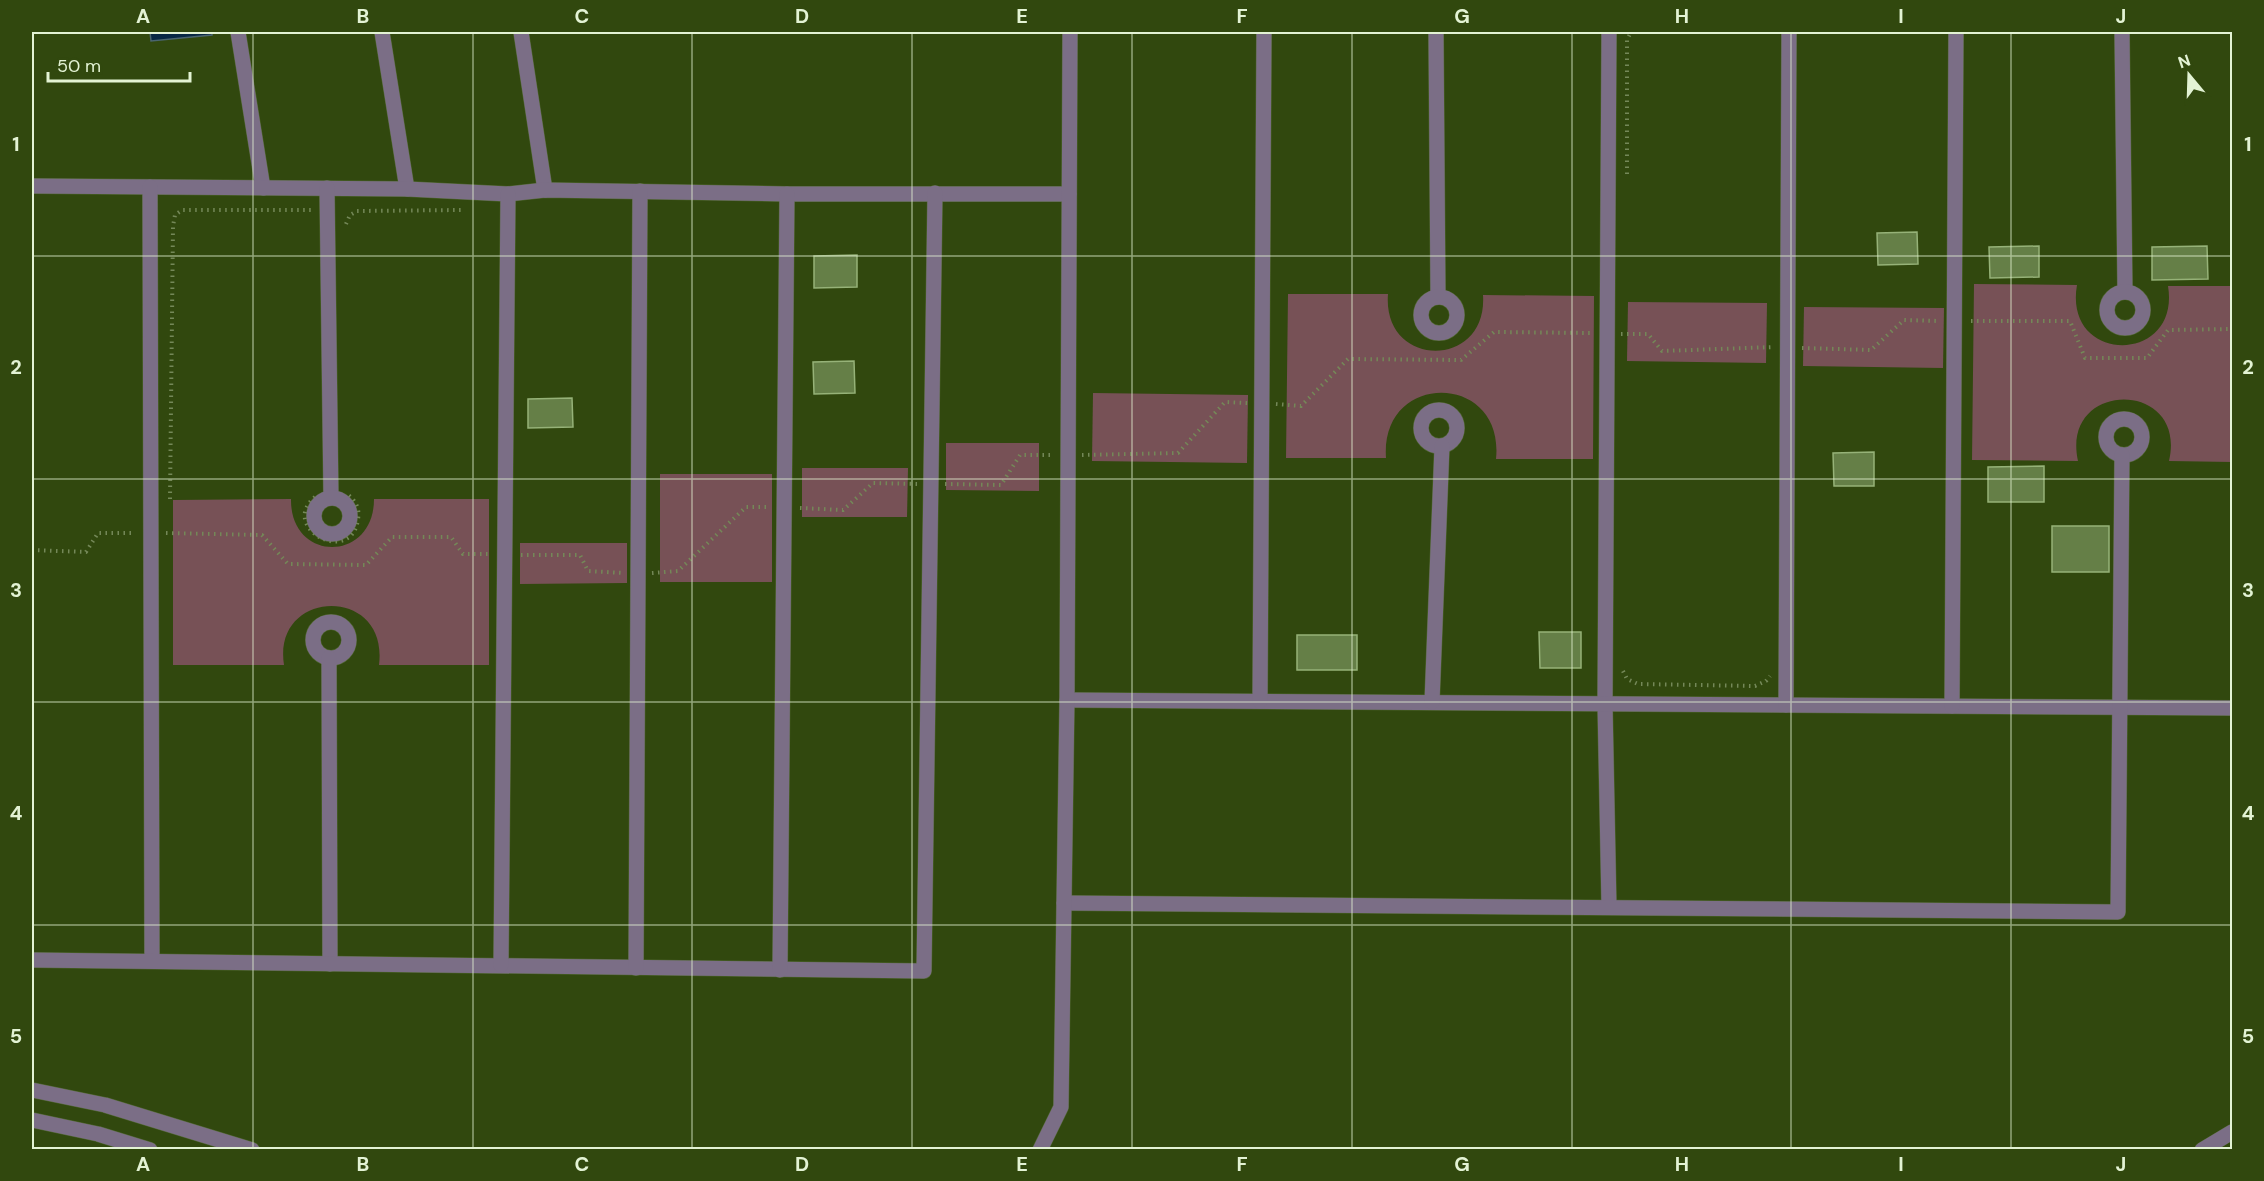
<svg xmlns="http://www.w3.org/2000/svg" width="2264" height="1181" viewBox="0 0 2264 1181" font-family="'DM Sans',sans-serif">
  <rect width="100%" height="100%" fill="#31480e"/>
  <g fill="#775156">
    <path d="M 1974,284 L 2077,285 C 2063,365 2181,365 2168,286 L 2232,286 L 2232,462 L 2169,461 C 2188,379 2060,379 2078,461 L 1972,460 Z"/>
    <path d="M 1288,294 L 1388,294 C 1382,369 1488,370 1483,295 L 1594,296 L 1593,459 L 1496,459 C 1505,372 1380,370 1386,458 L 1286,458 Z"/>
    <polygon points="1628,302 1767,303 1766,363 1627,361"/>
    <polygon points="1804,307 1944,308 1943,368 1803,366"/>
    <polygon points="1093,393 1248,395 1247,463 1092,461"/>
    <polygon points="946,443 1039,443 1039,491 946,490"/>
    <polygon points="802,468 908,468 907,517 802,517"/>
    <rect x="660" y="474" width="112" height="108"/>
    <path d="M 291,499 C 290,563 374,563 374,499 L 489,499 L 489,665 L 379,665 C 389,585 272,588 284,665 L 173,665 L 173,500 Z"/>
    <polygon points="520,543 627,543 627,583 520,584"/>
  </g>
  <polygon fill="#082844" stroke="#4a656f" stroke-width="1.5" points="150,32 212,32 212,35 151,41"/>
  <g fill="#657f47" stroke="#96b278" stroke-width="1.5">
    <polygon points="1917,232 1918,264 1878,265 1877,233"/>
    <polygon points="2039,246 2039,277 1990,278 1989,247"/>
    <polygon points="2207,246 2208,279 2152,280 2152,247"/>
    <polygon points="857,255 857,287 814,288 814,256"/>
    <polygon points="854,361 855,393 814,394 813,362"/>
    <polygon points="572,398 573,427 528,428 528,399"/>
    <polygon points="1874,452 1874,486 1834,486 1833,453"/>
    <polygon points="2044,466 2044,502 1988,502 1988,467"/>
    <rect x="2052" y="526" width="57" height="46"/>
    <polygon points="1539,632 1581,632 1581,668 1540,668"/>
    <rect x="1297" y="635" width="60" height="35"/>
  </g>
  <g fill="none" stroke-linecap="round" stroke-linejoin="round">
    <g stroke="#516732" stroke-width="16">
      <g id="minor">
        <polyline points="238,32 263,188"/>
        <polyline points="382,32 407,189"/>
        <polyline points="521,32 545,190"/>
        <polyline points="1436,32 1438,297"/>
        <polyline points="1609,32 1605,704 1609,907"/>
        <polyline points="2122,32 2125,292"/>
        <polyline points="32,186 407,189 508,194 545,190 787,194 1069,194"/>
        <polyline points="150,187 152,961"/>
        <polyline points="327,188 331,498"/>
        <circle cx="2125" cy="310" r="18"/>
        <circle cx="1439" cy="315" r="18"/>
        <circle cx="1439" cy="428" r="18"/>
        <circle cx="2124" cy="437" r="18"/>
        <circle cx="332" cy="516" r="18"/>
        <circle cx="331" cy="640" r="18"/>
        <polyline points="329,658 330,964"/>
        <polyline points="1067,700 2232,708"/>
        <polyline points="1260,701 1264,32"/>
        <polyline points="1432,702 1442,446"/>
        <polyline points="1786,705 1789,32"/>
        <polyline points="1952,706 1956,32"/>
        <polyline points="1064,903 2118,912 2122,455"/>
        <polyline points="32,960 924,971 935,193"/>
        <polyline points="501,965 508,194"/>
        <polyline points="636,968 640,191"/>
        <polyline points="780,970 787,194"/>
        <polyline points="32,1090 105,1105 252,1150"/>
        <polyline points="32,1120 98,1134 150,1150"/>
        <polyline points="1040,1150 1061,1107 1067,700 1070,32"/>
        <polyline points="2202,1150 2232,1132"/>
      </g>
    </g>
    <g stroke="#748858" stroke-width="4" stroke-dasharray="1.5 4.5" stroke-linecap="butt">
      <polyline points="1627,174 1627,40 1631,32"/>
      <polyline points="346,224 350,215 357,211 461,210"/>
      <polyline points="1971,321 2070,321 2085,358 2147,358 2168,330 2232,329"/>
      <polyline points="1621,334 1648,334 1662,351 1774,347"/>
      <polyline points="1802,348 1871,350 1904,320 1939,321"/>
      <polyline points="1276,404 1301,406 1348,359 1461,360 1494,332 1593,333"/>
      <polyline points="1082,455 1178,453 1225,402 1248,403"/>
      <polyline points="945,484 1001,485 1020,455 1053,455"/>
      <path d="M 315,497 C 278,528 352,567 358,519 C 360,508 355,500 347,494"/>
      <polyline points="170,499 173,226 175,215 182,210 311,210"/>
      <polyline points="800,508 843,510 873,483 917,484"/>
      <polyline points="166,533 262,535 288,564 366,565 392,537 451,537 463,554 490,554"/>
      <polyline points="32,550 86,552 98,533 134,533"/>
      <polyline points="521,555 580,555 588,571 623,573"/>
      <polyline points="652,573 678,571 746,507 769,507"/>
      <polyline points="1623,671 1627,679 1638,684 1755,686 1766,681 1770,676"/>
    </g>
    <use href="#minor" stroke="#7b6e86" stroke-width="15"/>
  </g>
  <path fill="none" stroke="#e3f3d4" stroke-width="1.5" stroke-opacity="0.55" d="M 253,32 L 253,1150M 473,32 L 473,1150M 692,32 L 692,1150M 912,32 L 912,1150M 1132,32 L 1132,1150M 1352,32 L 1352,1150M 1572,32 L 1572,1150M 1791,32 L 1791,1150M 2011,32 L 2011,1150M 32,256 L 2232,256M 32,479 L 2232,479M 32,702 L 2232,702M 32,925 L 2232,925"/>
  <rect width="2264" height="1181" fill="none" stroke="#31480e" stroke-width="66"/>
  <g transform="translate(2189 75) rotate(341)" stroke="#31480e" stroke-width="4.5" paint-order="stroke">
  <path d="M0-4.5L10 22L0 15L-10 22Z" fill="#e3f3d4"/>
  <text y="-9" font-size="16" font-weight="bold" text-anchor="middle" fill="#e3f3d4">N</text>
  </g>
  <path d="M48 72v9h142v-9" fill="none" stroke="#e3f3d4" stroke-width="3"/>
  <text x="57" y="72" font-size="18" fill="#e3f3d4" stroke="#31480e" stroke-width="4.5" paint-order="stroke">50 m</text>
  <rect x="33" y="33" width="2198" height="1115" fill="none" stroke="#e3f3d4" stroke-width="2"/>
  <g font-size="20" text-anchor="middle" font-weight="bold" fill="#e3f3d4">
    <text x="143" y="23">A</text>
    <text x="363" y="23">B</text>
    <text x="582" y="23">C</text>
    <text x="802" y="23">D</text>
    <text x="1022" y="23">E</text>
    <text x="1242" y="23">F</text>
    <text x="1462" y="23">G</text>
    <text x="1682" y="23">H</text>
    <text x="1901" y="23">I</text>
    <text x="2121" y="23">J</text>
    <text x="16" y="151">1</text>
    <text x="2248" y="151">1</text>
    <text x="16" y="374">2</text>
    <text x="2248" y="374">2</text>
    <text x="16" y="597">3</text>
    <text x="2248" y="597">3</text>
    <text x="16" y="820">4</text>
    <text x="2248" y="820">4</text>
    <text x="16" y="1043">5</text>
    <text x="2248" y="1043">5</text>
    <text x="143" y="1171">A</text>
    <text x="363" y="1171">B</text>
    <text x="582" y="1171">C</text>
    <text x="802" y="1171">D</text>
    <text x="1022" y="1171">E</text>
    <text x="1242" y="1171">F</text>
    <text x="1462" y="1171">G</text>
    <text x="1682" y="1171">H</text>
    <text x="1901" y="1171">I</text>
    <text x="2121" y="1171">J</text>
  </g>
</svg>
